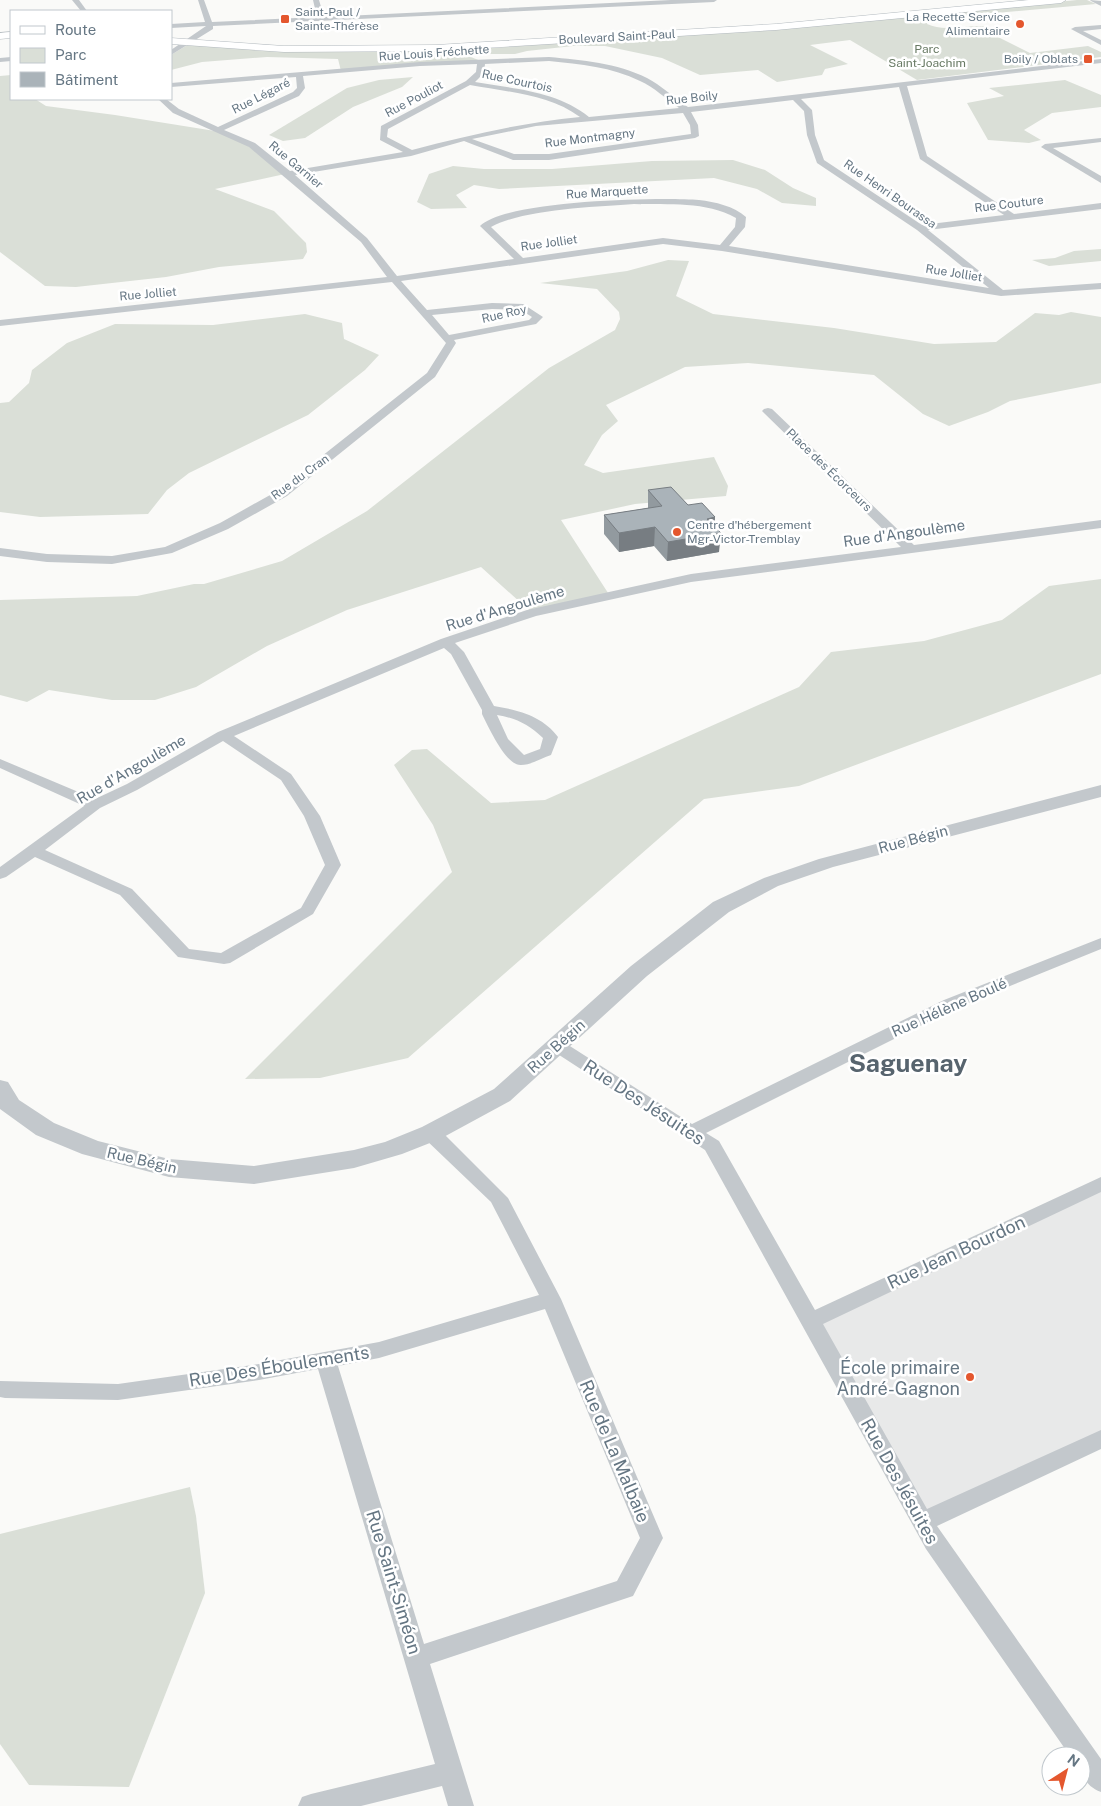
<svg xmlns="http://www.w3.org/2000/svg" width="1101" height="1806" viewBox="0 0 1101 1806" font-family="'Public Sans',sans-serif">
  <rect width="100%" height="100%" fill="#fafaf8"/>
  <polygon fill="#e8e9e9" points="1101,1182 1101,1441 934,1522 810,1320"/>
  <g fill="#dadfd7">
    <path d="M 1077,0 L 1087,0 L 1096,4 L 929,19 L 927,24 C 943,32 966,25 985,26 L 980,28 L 1030,53 L 1088,46 L 1101,52 L 1101,57 L 917,80 L 850,40 L 810,45 L 848,64 L 825,69 L 822,75 L 777,82 L 758,70 L 700,75 L 662,58 L 605,46 L 573,46 L 527,51 L 515,54 L 463,54 L 481,61 L 341,71 L 338,59 L 267,57 L 202,62 L 171,70 L 171,55 L 189,44 L 461,50 L 806,27 Z"/>
    <polygon points="11,75 11,99 35,99 46,106 115,115 215,131 247,145 285,174 215,189 274,211 306,243 307,252 303,259 219,267 166,277 76,287 45,286 0,252 0,76"/>
    <polygon points="413,77 402,87 353,107 305,138 283,141 269,135 347,88 379,80"/>
    <polygon points="1065,80 1101,95 1101,107 1052,113 1024,130 1041,140 1029,143 988,140 967,103 1004,96 989,88"/>
    <polygon points="733,160 765,170 793,188 816,198 816,206 782,203 757,189 714,178 499,189 474,185 456,195 467,208 431,209 417,202 429,174 453,166 484,169 552,169 652,161"/>
    <polygon points="1101,249 1101,261 1049,266 1032,260 1055,258 1074,251"/>
    <polygon points="668,260 689,261 676,296 713,314 834,328 934,344 996,342 1035,313 1059,315 1071,312 1101,317 1101,383 1010,401 988,412 949,426 923,414 874,375 748,363 685,367 606,405 618,421 602,435 584,465 603,473 714,457 728,486 726,496 635,504 561,520 610,596 532,613 481,567 347,610 267,646 196,687 155,700 112,700 49,690 27,702 0,695 0,600 137,596 194,584 204,584 282,561 367,511 549,368 615,330 620,319 619,312 597,289 540,283 627,271"/>
    <polygon points="305,314 342,323 344,339 379,355 365,370 308,415 189,473 167,490 148,514 40,517 0,512 0,403 9,402 29,383 32,370 67,343 115,324 213,325"/>
    <polygon points="1101,579 1101,674 799,786 704,799 408,1058 320,1078 245,1079 452,872 433,825 394,765 412,750 427,749 491,803 545,800 799,687 831,652 924,641 1002,620 1049,586"/>
    <polygon points="190,1487 196,1516 205,1593 129,1787 29,1785 0,1744 0,1534"/>
  </g>
  <g fill="none" stroke-linecap="round" stroke-linejoin="round">
    <g stroke="#b3babf" stroke-width="1">
      <g id="secondary">
        <polygon points="1029,0 1066,0 1061,3 776,30 436,51 284,52 171,44 171,38 284,46 436,45 776,24"/>
        <polygon points="11,32 11,38 0,39 0,33"/>
      </g>
    </g>
    <g fill="#c3c8cc" fill-rule="evenodd">
      <polygon points="72,0 79,0 87,11 81,11"/>
      <polygon points="198,0 204,0 212,22 317,17 313,0 319,0 324,17 671,0 717,0 714,2 213,26 213,29 171,55 171,50 206,26 171,28 171,24 205,22"/>
      <polygon points="1090,0 1101,1 1101,6 1091,1"/>
      <polygon points="1101,25 1101,29 1083,31 1101,40 1101,45 1071,29 1075,27"/>
      <polygon points="11,57 11,61 0,62 0,58"/>
      <path d="M 549,57 C 582,60 617,63 647,78 C 661,85 674,98 688,107 L 1101,59 L 1101,63 L 907,86 L 927,156 L 1014,214 L 1101,203 L 1101,209 L 928,230 L 1003,290 L 1101,283 L 1101,289 L 1001,296 L 722,251 L 663,244 L 401,281 L 427,310 L 492,303 L 523,304 L 543,317 L 536,324 L 454,340 L 456,343 L 435,377 L 287,496 L 228,529 L 172,553 L 112,564 L 47,562 L 0,556 L 0,548 L 47,554 L 112,556 L 165,547 L 220,523 L 279,490 L 427,373 L 446,343 L 392,282 L 0,326 L 0,320 L 387,277 L 361,242 L 249,147 L 173,113 L 158,99 L 166,99 L 179,109 L 218,127 L 293,92 L 297,88 L 296,77 L 171,87 L 171,83 L 420,62 ZM 549,61 C 580,64 612,67 640,81 C 654,87 666,99 679,108 L 589,117 C 557,91 514,89 475,82 L 484,73 L 485,64 ZM 477,64 L 476,72 L 466,81 L 381,126 L 380,140 L 403,152 L 290,171 L 255,143 L 224,130 L 299,96 L 305,88 L 303,76 L 420,66 ZM 470,85 C 507,92 549,94 580,117 C 521,123 469,135 412,150 L 387,137 L 388,129 ZM 899,87 L 920,159 L 1004,215 L 922,225 L 824,160 L 815,135 L 812,110 L 801,99 ZM 793,100 L 804,111 L 807,135 L 817,163 L 917,230 L 989,288 L 729,246 L 745,227 L 746,217 C 734,206 715,202 699,200 C 660,197 506,200 480,226 L 514,259 L 397,276 L 367,238 L 295,175 L 411,156 L 464,141 L 513,160 L 549,160 L 695,138 L 699,136 L 698,125 L 691,112 ZM 683,113 L 690,125 L 691,134 L 549,154 L 514,154 L 472,139 L 536,126 ZM 634,204 C 669,205 706,201 736,218 L 735,227 L 720,245 L 663,238 L 523,258 L 491,227 C 524,209 595,207 634,204 ZM 492,309 L 521,310 L 532,317 L 529,320 L 449,335 L 432,315 Z"/>
      <polygon points="1101,138 1101,142 1053,148 1101,176 1101,183 1041,147 1045,144"/>
      <path d="M 768,408 L 772,409 L 914,545 L 1101,520 L 1101,528 L 691,582 L 536,616 L 455,643 L 464,652 L 494,706 C 518,710 543,716 558,737 L 551,755 C 542,758 531,765 521,765 C 506,766 488,726 482,714 L 482,710 L 451,654 L 444,648 L 234,736 L 291,774 L 320,816 L 341,865 L 313,914 L 230,963 L 224,964 L 178,957 L 120,895 L 35,857 L 6,877 L 0,879 L 0,867 L 84,806 L 0,768 L 0,759 L 95,799 L 127,784 L 218,732 L 441,639 L 527,610 L 691,574 L 901,547 L 764,413 L 762,411 L 764,409 ZM 497,715 C 516,718 529,725 543,738 L 540,749 L 524,755 L 508,739 ZM 223,741 L 281,780 L 304,816 L 325,865 L 301,908 L 221,953 L 189,949 L 132,889 L 45,850 L 100,808 L 137,790 Z"/>
      <path d="M 1101,938 L 1101,949 L 956,1008 L 706,1133 L 719,1141 L 815,1310 L 1101,1177 L 1101,1192 L 823,1324 L 927,1509 L 1101,1430 L 1101,1449 L 937,1526 L 1101,1759 L 1101,1792 C 1083,1785 1081,1773 1081,1756 L 1070,1756 L 926,1549 L 705,1150 L 550,1049 L 547,1045 L 550,1041 L 556,1039 L 562,1041 L 692,1124 L 944,1000 Z"/>
      <path d="M 431,1127 L 438,1128 L 508,1198 L 561,1299 L 663,1538 L 633,1596 L 430,1664 L 474,1806 L 448,1806 L 442,1786 L 361,1806 L 298,1806 L 302,1797 L 311,1794 L 435,1764 L 318,1369 L 259,1380 L 118,1400 L 5,1398 L 0,1397 L 0,1381 L 118,1384 L 259,1364 L 379,1342 L 539,1295 L 491,1202 L 424,1138 L 422,1133 L 424,1128 ZM 545,1309 L 640,1538 L 617,1581 L 424,1644 L 338,1366 L 379,1358 Z"/>
    </g>
    <polygon fill="#c3c8cc" fill-rule="evenodd" points="1101,785 1101,797 833,867 778,886 729,912 647,976 510,1101 440,1139 402,1154 354,1168 254,1184 169,1177 82,1154 36,1135 0,1109 0,1080 8,1082 19,1100 54,1123 98,1141 169,1159 254,1166 354,1150 385,1142 422,1127 494,1089 631,966 713,902 764,878 819,859"/>
    <use href="#secondary" fill="#fff" fill-rule="evenodd"/>
  </g>
  <polygon fill="#929a9f" points="648,490 688,505 715,517 714,527 719,552 667,561 654,546 619,552 604,534 604,515 648,508"/>
  <g fill="#777d82">
    <polygon points="715,517 714,534 721,533 719,552 667,561 668,542 707,519"/>
    <polygon points="655,527 654,546 619,552 619,533"/>
  </g>
  <polygon fill="#aab3b9" stroke="#777d82" points="671,487 688,505 702,503 715,517 707,519 721,533 668,542 655,527 619,533 604,515 662,506 648,490"/>
  <g fill="#e4572e" stroke="#fff" stroke-width="2">
    <rect x="280" y="14" width="10" height="10" rx="2.5"/>
    <circle cx="1020" cy="24" r="5"/>
    <rect x="1083" y="54" width="10" height="10" rx="2.5"/>
    <circle cx="677" cy="532" r="5"/>
    <circle cx="970" cy="1377" r="5"/>
  </g>
  <g text-anchor="middle" dominant-baseline="central" stroke-width="5" stroke-linejoin="round" paint-order="stroke">
    <g font-size="12" fill="#657683" stroke="#fff" text-anchor="start">
      <text x="295" y="12">Saint-Paul /<tspan x="295" dy="14">Sainte-Thérèse</tspan></text>
      <text x="1010" y="17" text-anchor="end">La Recette Service<tspan x="1010" dy="14">Alimentaire</tspan></text>
      <text x="1078" y="59" text-anchor="end">Boily / Oblats</text>
      <text x="687" y="525">Centre d'hébergement<tspan x="687" dy="14">Mgr-Victor-Tremblay</tspan></text>
    </g>
    <g font-size="12" fill="#657683" stroke="#fff">
      <text transform="translate(617 37) rotate(-3)">Boulevard Saint-Paul</text>
      <text transform="translate(434 53) rotate(-4)">Rue Louis Fréchette</text>
      <text transform="translate(517 81) rotate(12)">Rue Courtois</text>
      <text transform="translate(261 96) rotate(-27)">Rue Légaré</text>
      <text transform="translate(692 98) rotate(-6)">Rue Boily</text>
      <text transform="translate(414 99) rotate(-28)">Rue Pouliot</text>
      <text transform="translate(590 138) rotate(-7)">Rue Montmagny</text>
      <text transform="translate(296 165) rotate(40)">Rue Garnier</text>
      <text transform="translate(607 192) rotate(-4)">Rue Marquette</text>
      <text transform="translate(890 194) rotate(35)">Rue Henri Bourassa</text>
      <text transform="translate(1009 204) rotate(-7)">Rue Couture</text>
      <text transform="translate(549 243) rotate(-8)">Rue Jolliet</text>
      <text transform="translate(954 273) rotate(9)">Rue Jolliet</text>
      <text transform="translate(148 294) rotate(-5)">Rue Jolliet</text>
      <text transform="translate(504 314) rotate(-13)">Rue Roy</text>
      <text transform="translate(829 470) rotate(44)">Place des Écorceurs</text>
      <text transform="translate(300 477) rotate(-36)">Rue du Cran</text>
    </g>
    <g font-size="12" fill="#687a64" stroke="#fff">
      <text x="927" y="49">Parc<tspan x="927" dy="14">Saint-Joachim</tspan></text>
    </g>
    <g font-size="15" fill="#657683" stroke="#fff">
      <text transform="translate(904 533) rotate(-8)">Rue d'Angoulème</text>
      <text transform="translate(505 608) rotate(-17)">Rue d'Angoulème</text>
      <text transform="translate(131 769) rotate(-30)">Rue d'Angoulème</text>
      <text transform="translate(913 839) rotate(-15)">Rue Bégin</text>
      <text transform="translate(949 1007) rotate(-24)">Rue Hélène Boulé</text>
      <text transform="translate(556 1046) rotate(-42)">Rue Bégin</text>
      <text transform="translate(142 1160) rotate(13)">Rue Bégin</text>
    </g>
    <g font-size="18" fill="#657683" stroke="#fff">
      <text transform="translate(644 1102) rotate(33)">Rue Des Jésuites</text>
      <text transform="translate(956 1252) rotate(-25)">Rue Jean Bourdon</text>
      <text transform="translate(279 1366) rotate(-9)">Rue Des Éboulements</text>
      <text transform="translate(615 1451) rotate(67)">Rue de La Malbaie</text>
      <text transform="translate(900 1481) rotate(61)">Rue Des Jésuites</text>
      <text transform="translate(394 1582) rotate(73)">Rue Saint-Siméon</text>
    </g>
    <g font-size="18" fill="#657683" stroke="#fff" text-anchor="end">
      <text x="960" y="1367">École primaire<tspan x="960" dy="21">André-Gagnon</tspan></text>
    </g>
    <g font-size="25" font-weight="bold" fill="#57646e" stroke="#fff">
      <text x="908" y="1063">Saguenay</text>
    </g>
  </g>
  <rect x="10" y="10" width="162" height="90" fill="#ffffff" stroke="#c1c8cd"/>
  <rect x="20" y="26" width="25" height="8" fill="#ffffff" stroke="#c1c8cd"/>
  <text x="55" y="35" font-size="15" fill="#657683">Route</text>
  <rect x="20" y="48" width="25" height="15" fill="#dadfd7" stroke="#c1c8cd"/>
  <text x="55" y="60" font-size="15" fill="#657683">Parc</text>
  <rect x="20" y="72" width="25" height="15" fill="#aab3b9" stroke="#c1c8cd"/>
  <text x="55" y="85" font-size="15" fill="#657683">Bâtiment</text>
  <g transform="translate(1066 1771) rotate(36)"><circle r="24" fill="#ffffff" stroke="#c1c8cd"/>
  <path d="M0-4L9 19L0 12L-9 19Z" fill="#e4572e"/>
  <text y="-8" font-size="14" font-weight="bold" text-anchor="middle" fill="#657683">N</text>
  </g>
</svg>
